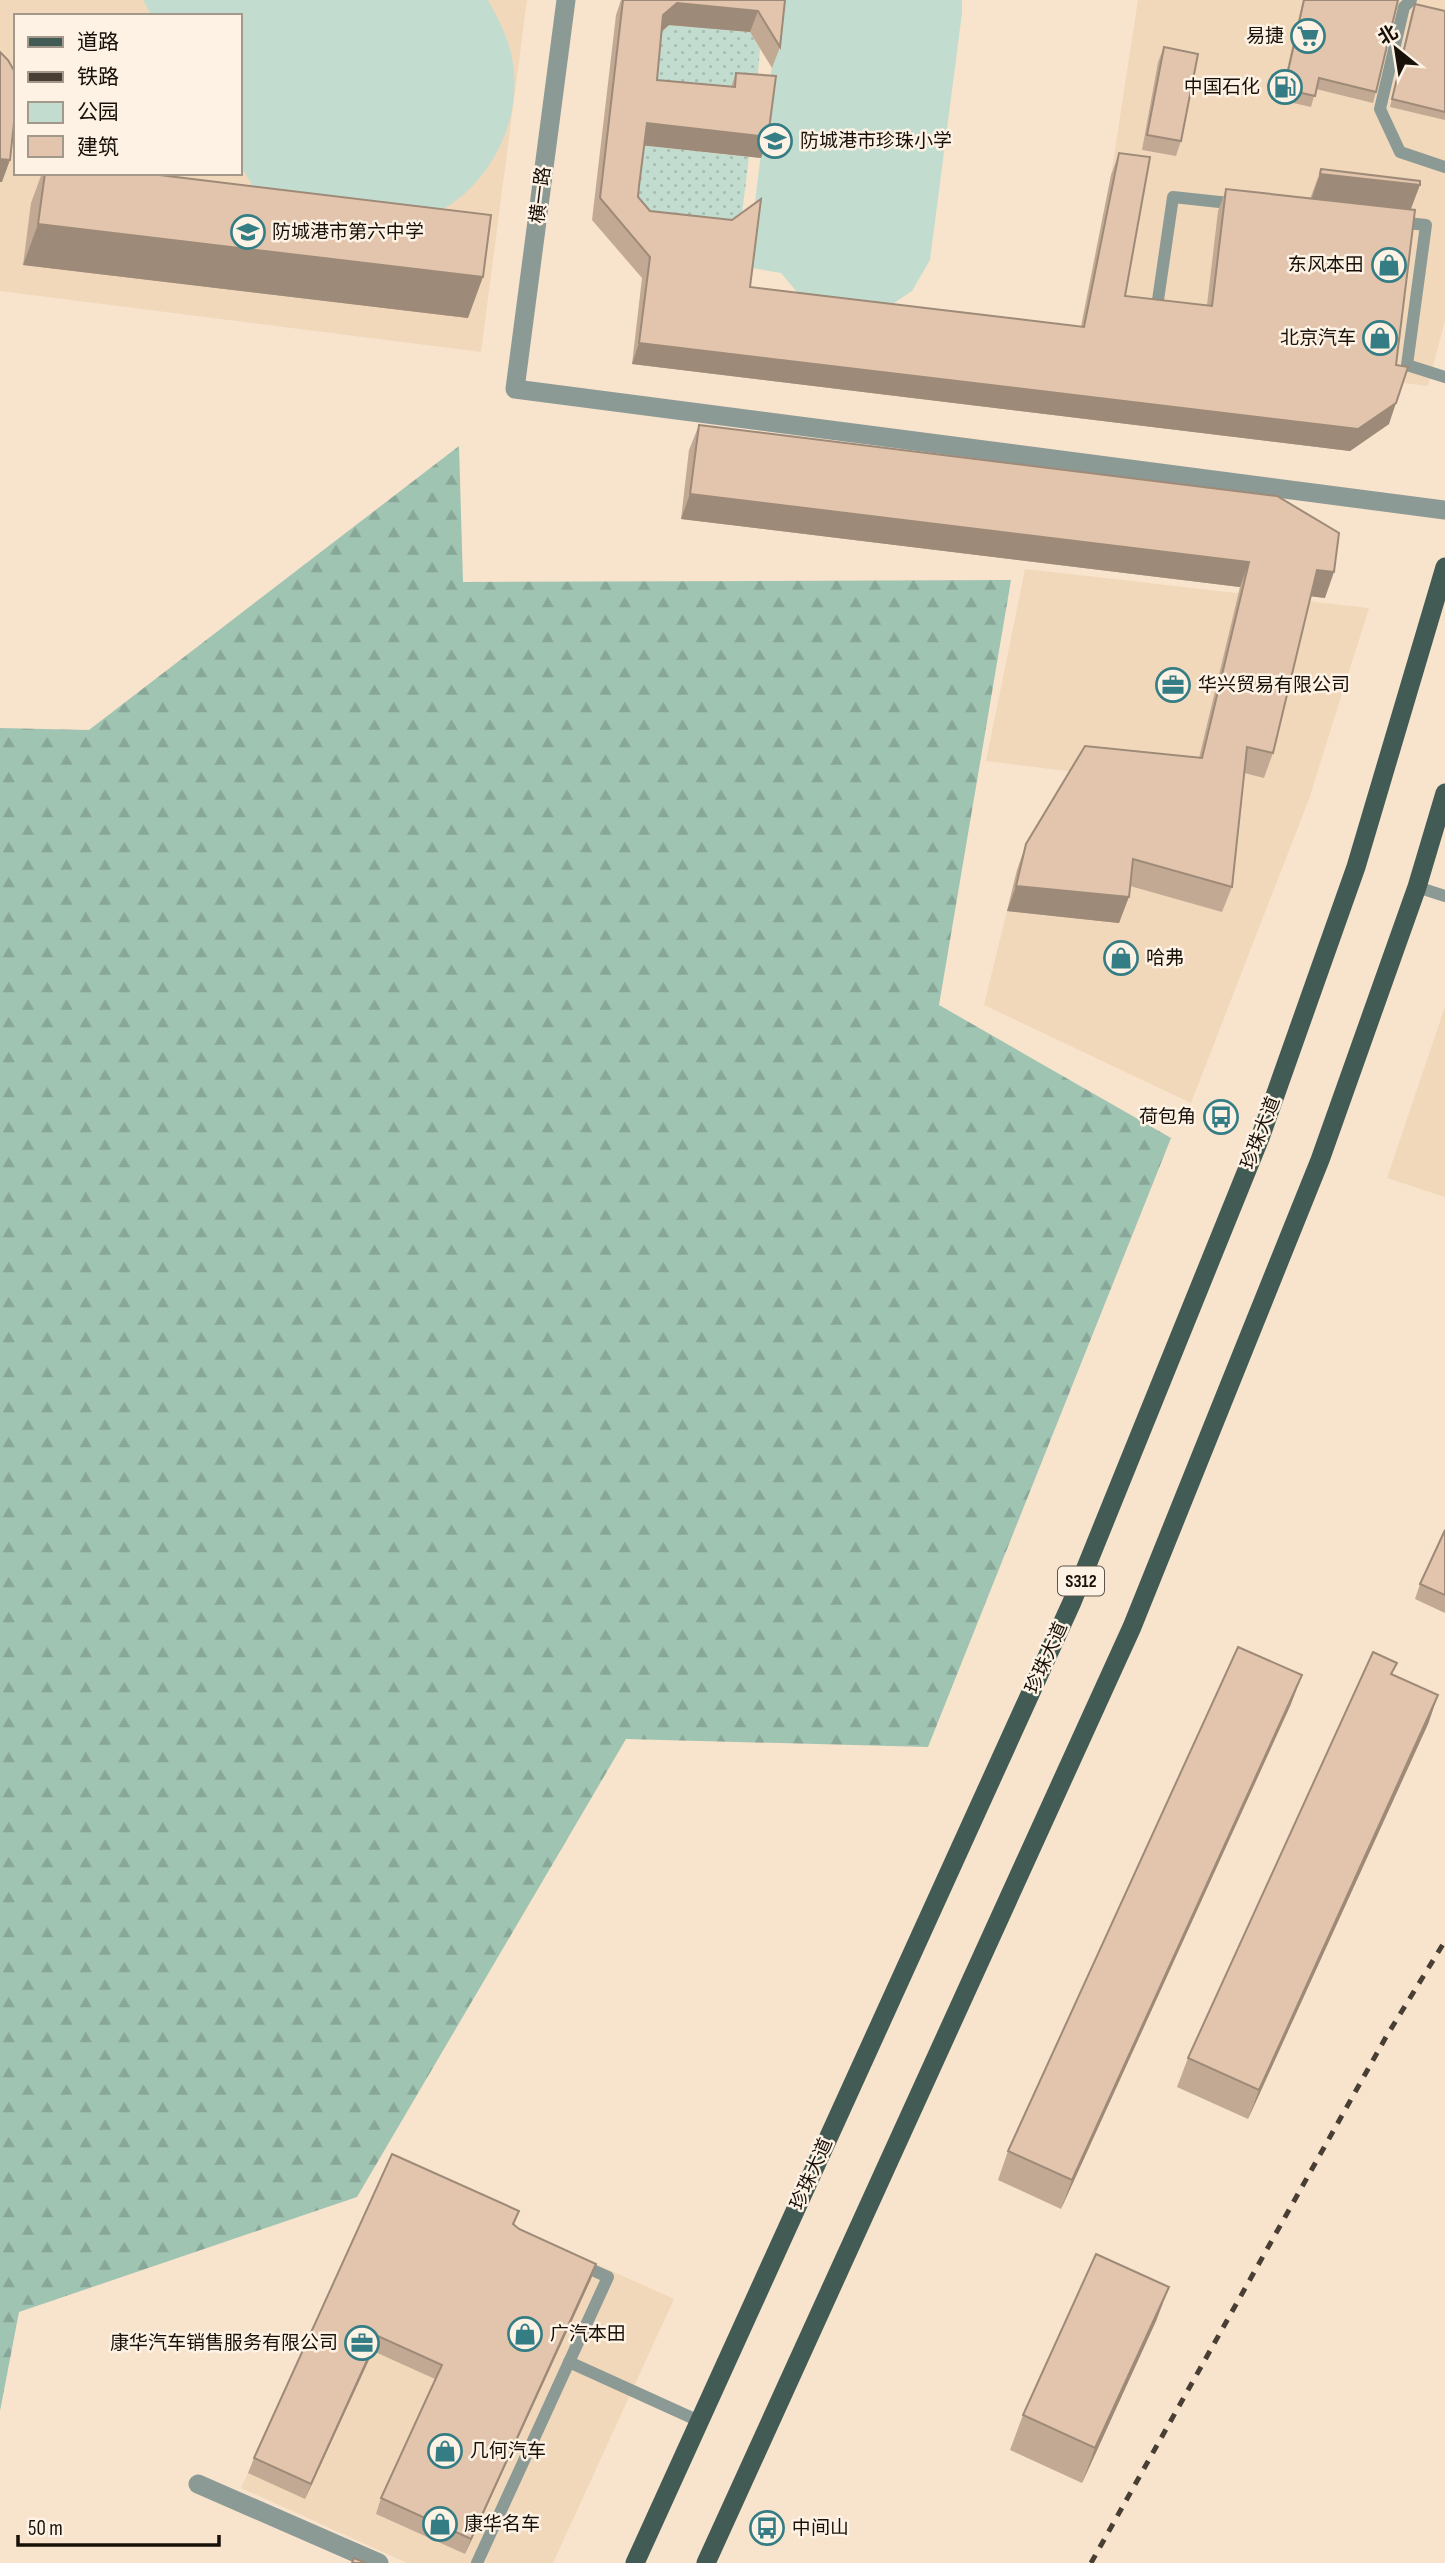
<svg xmlns="http://www.w3.org/2000/svg" width="1445" height="2563" viewBox="0 0 1445 2563" font-family="'Sofia Sans Condensed','Noto Sans SC',sans-serif">
  <defs>
    <pattern id="grass-dots" width="8" height="8" patternUnits="userSpaceOnUse" patternTransform="scale(1.75)"><rect width="8" height="8" fill="#c2ddcf"/><path d="M2 2h.1M6 6h.1" fill="none" stroke="#a6bdb0" stroke-width="1.8" stroke-linecap="round"/></pattern>
    <pattern id="forest-firs" width="22" height="20" patternUnits="userSpaceOnUse" patternTransform="scale(1.75)"><rect width="22" height="20" fill="#9fc4b2"/><path d="M5 1l3.5 6h-7zM16 11l3.5 6h-7z" fill="#88a798"/></pattern>
  </defs>
  <rect width="100%" height="100%" fill="#f8e3cc"/>
  <g fill="#f1d8ba" fill-rule="evenodd">
    <path d="M 0,0 L 527,0 L 481,352 L 0,291 ZM 16,16 L 240,16 L 240,173 L 16,173 Z"/>
    <polygon points="1138,0 1445,0 1445,320 1428,386 1077,344 1111,175"/>
    <polygon points="1025,569 1369,608 1309,799 1191,1103 984,1005 1017,870 1075,772 986,761"/>
    <polygon points="1445,1007 1445,1197 1387,1178"/>
    <polygon points="386,2170 674,2299 553,2563 407,2563 241,2488"/>
  </g>
  <g fill="url(#grass-dots)">
    <polygon points="669,25 750,32 760,49 756,97 657,102 656,37"/>
    <polygon points="639,145 749,157 740,230 630,219"/>
  </g>
  <polygon fill="url(#forest-firs)" points="459,446 463,582 1011,580 939,1005 1171,1138 928,1747 626,1739 357,2197 19,2312 0,2411 0,728 89,730"/>
  <g fill="#c2ddcf">
    <path d="M 143,0 L 488,0 C 499,20 510,41 513,64 C 523,127 483,198 422,219 C 410,223 392,221 379,222 C 345,224 311,226 277,228 L 240,164 L 240,16 L 152,16 Z"/>
    <polygon points="780,0 962,0 962,13 930,260 912,291 882,311 802,298 781,273 747,267"/>
  </g>
  <g fill="none" stroke-linecap="round" stroke-linejoin="round">
    <g stroke="#8c9a96" stroke-width="12">
      <polyline points="1411,0 1404,7 1380,109 1400,152 1445,167"/>
      <polyline points="1398,222 1426,225 1407,365 1445,377"/>
      <polyline points="1158,300 1173,197 1238,204"/>
      <polyline points="1417,887 1445,896"/>
      <polyline points="569,2362 699,2421"/>
      <polyline points="477,2563 608,2277 579,2264"/>
    </g>
    <g stroke="#8c9a96" stroke-width="19">
      <polyline points="566,0 515,389 1445,510"/>
      <polyline points="198,2484 379,2563"/>
    </g>
    <g stroke="#425c55" stroke-width="19">
      <polyline points="635,2563 1072,1602 1260,1138 1356,867 1445,567"/>
      <polyline points="706,2563 1132,1627 1320,1160 1417,887 1445,793"/>
    </g>
    <polyline stroke="#483e33" stroke-width="5" stroke-dasharray="9 9" stroke-linecap="butt" points="1091,2563 1386,2037 1445,1941"/>
  </g>
  <g fill="#c2a994">
    <polygon points="621,0 785,0 780,47 772,68 750,32 669,25 662,31 657,80 731,87 736,73 768,137 761,158 644,145 638,197 650,211 750,287 1081,327 1111,175 1119,153 1125,296 1207,305 1218,211 1226,189 1310,199 1321,169 1411,210 1389,424 1350,451 632,364 642,278 592,220 616,15"/>
    <polygon points="1303,0 1398,0 1376,92 1373,103 1316,89 1311,107 1280,100"/>
    <polygon points="1415,4 1445,11 1445,120 1390,107 1412,11"/>
    <polygon points="1164,47 1181,141 1176,156 1142,150 1158,62"/>
    <polygon points="42,173 143,173 468,318 23,265 31,203"/>
    <polygon points="699,425 1277,496 1325,598 1311,596 1273,753 1264,778 1244,773 1232,887 1222,912 1130,886 1119,923 1007,911 1017,870 1026,844 1199,758 1240,587 681,519 689,450"/>
    <polygon points="1445,1530 1445,1613 1415,1599 1420,1584"/>
    <polygon points="1392,1675 1438,1695 1428,1724 1248,2119 1177,2087 1188,2058"/>
    <polygon points="1291,1704 1061,2209 998,2180 1008,2151"/>
    <polygon points="392,2154 519,2211 514,2225 519,2229 596,2264 591,2279 465,2554 376,2514 381,2498 435,2379 373,2351 305,2499 248,2473 254,2458"/>
    <polygon points="1169,2287 1156,2321 1082,2483 1010,2450 1023,2415"/>
  </g>
  <g fill="#9e8a78">
    <polygon points="677,3 758,11 750,32 669,25 656,37 663,15"/>
    <polygon points="647,123 768,137 761,158 639,145"/>
    <polygon points="0,159 10,160 2,182 0,182"/>
    <polygon points="1320,174 1420,185 1409,214 1310,203"/>
    <polygon points="38,224 483,277 468,318 23,265"/>
    <polygon points="639,343 1396,403 1389,424 1350,451 632,364"/>
    <polygon points="690,494 1249,562 1240,587 681,519"/>
    <polygon points="1317,570 1334,572 1325,598 1308,596"/>
    <polygon points="1016,886 1129,897 1119,923 1007,911"/>
    <polygon points="1302,1675 1291,1704 1061,2209 1072,2180"/>
    <polygon points="1438,1695 1428,1724 1248,2119 1259,2090"/>
    <polygon points="596,2264 591,2279 465,2554 471,2539"/>
    <polygon points="1169,2287 1156,2321 1082,2483 1095,2448"/>
    <polygon points="378,2336 373,2351 305,2499 311,2484"/>
  </g>
  <g fill="#e2c5ac" stroke="#9e8a78" stroke-width="2">
    <polygon points="623,0 785,0 780,47 758,11 677,3 663,15 657,80 735,87 736,73 776,76 768,137 647,123 639,186 638,197 650,211 732,220 761,199 750,287 1084,327 1119,153 1150,157 1125,296 1212,306 1226,189 1415,210 1396,365 1408,367 1396,403 1358,429 639,343 650,257 600,198"/>
    <polygon points="1304,0 1398,0 1376,92 1319,78 1315,96 1284,89"/>
    <polygon points="1415,4 1445,11 1445,112 1392,99"/>
    <polygon points="1164,47 1198,54 1181,141 1147,135"/>
    <polygon points="0,52 8,60 16,74 16,104 10,160 0,159"/>
    <polygon points="1321,169 1420,181 1420,185 1320,174"/>
    <polygon points="45,173 143,173 491,215 483,277 38,224"/>
    <polygon points="699,425 1277,496 1339,533 1334,572 1317,570 1273,753 1247,747 1232,887 1133,859 1129,897 1016,886 1026,844 1085,746 1202,758 1249,562 690,494"/>
    <polygon points="1445,1530 1445,1595 1420,1584"/>
    <polygon points="1238,1647 1302,1675 1072,2180 1008,2151"/>
    <polygon points="1373,1652 1397,1663 1391,1674 1438,1695 1259,2090 1188,2058"/>
    <polygon points="392,2154 519,2211 513,2224 519,2229 596,2264 471,2539 381,2498 442,2365 378,2336 311,2484 254,2458"/>
    <polygon points="1096,2254 1169,2287 1095,2448 1023,2415"/>
    <polygon points="354,2558 366,2563 352,2563"/>
  </g>
  <defs>
    <g id="supermarket-ring" transform="scale(1.75)"><circle r="9.5" fill="#fef2e4" stroke="#357d85" stroke-width="1.5"/><path d="M-6-5.5h2.5l.6 2H6L4.5 2H-2.5L-4.4-4H-6ZM-1.5 3.2a1.3 1.3 0 1 0 .1 0ZM3 3.2a1.3 1.3 0 1 0 .1 0Z" fill="#357d85"/></g>
    <g id="fuel-ring" transform="scale(1.75)"><circle r="9.5" fill="#fef2e4" stroke="#357d85" stroke-width="1.5"/><path d="M-5.5-6h7V0h2V4h1.3V-2.5L3-4.5l.8-.8L6-3V5H2.5V1h-1V6h-7ZM-4.2-4.7v3.2H.2V-4.7Z" fill="#357d85"/></g>
    <g id="school-ring" transform="scale(1.75)"><circle r="9.5" fill="#fef2e4" stroke="#357d85" stroke-width="1.5"/><path d="M0-5L7-2L0 1L-7-2ZM-4 1L0 2.5L4 1V4Q0 6-4 4Z" fill="#357d85"/></g>
    <g id="shop-ring" transform="scale(1.75)"><circle r="9.5" fill="#fef2e4" stroke="#357d85" stroke-width="1.5"/><path d="M-5-2.5h2.3a2.7 3.5 0 0 1 5.4 0H5L5.5 6h-11ZM-1.5-2.5h3a1.5 2.3 0 0 0-3 0Z" fill="#357d85"/></g>
    <g id="office-ring" transform="scale(1.75)"><circle r="9.5" fill="#fef2e4" stroke="#357d85" stroke-width="1.5"/><path d="M-6-3h4V-5.5h4V-3h4V5H-6ZM-1-4.5V-3h2v-1.5ZM-6 0V1H6V0Z" fill="#357d85"/></g>
    <g id="bus-ring" transform="scale(1.75)"><circle r="9.5" fill="#fef2e4" stroke="#357d85" stroke-width="1.5"/><path d="M-5-6H5V4H4V6H2V4H-2V6H-4V4H-5ZM-3.5-4V0h7V-4ZM-3.5 1.2v1.5H-2V1.2ZM2 1.2v1.5H3.5V1.2Z" fill="#357d85"/></g>
  </defs>
  <g fill-rule="evenodd">
    <use href="#supermarket-ring" x="1308" y="36"/>
    <use href="#fuel-ring" x="1285" y="87"/>
    <use href="#school-ring" x="775" y="141"/>
    <use href="#school-ring" x="248" y="232"/>
    <use href="#shop-ring" x="1389" y="265"/>
    <use href="#shop-ring" x="1380" y="338"/>
    <use href="#office-ring" x="1173" y="685"/>
    <use href="#shop-ring" x="1121" y="958"/>
    <use href="#bus-ring" x="1221" y="1117"/>
    <use href="#shop-ring" x="525" y="2334"/>
    <use href="#office-ring" x="362" y="2343"/>
    <use href="#shop-ring" x="445" y="2451"/>
    <use href="#shop-ring" x="440" y="2524"/>
    <use href="#bus-ring" x="767" y="2528"/>
  </g>
  <g text-anchor="middle" dominant-baseline="central" stroke-width="5" stroke-linejoin="round" paint-order="stroke">
    <rect fill="#fef2e4" stroke="#5d544b" stroke-width="2" x="1058" y="1566.5" width="46" height="29" rx="5"/>
    <g font-size="18" font-weight="bold" fill="#181109">
      <text x="1081" y="1581">S312</text>
    </g>
    <g font-size="19" fill="#181109" stroke="#fef2e4" text-anchor="start">
      <text x="1284" y="36" text-anchor="end">易捷</text>
      <text x="1260" y="87" text-anchor="end">中国石化</text>
      <text x="800" y="141">防城港市珍珠小学</text>
      <text x="272" y="232">防城港市第六中学</text>
      <text x="1364" y="265" text-anchor="end">东风本田</text>
      <text x="1356" y="338" text-anchor="end">北京汽车</text>
      <text x="1198" y="685">华兴贸易有限公司</text>
      <text x="1146" y="958">哈弗</text>
      <text x="1196" y="1117" text-anchor="end">荷包角</text>
      <text x="550" y="2334">广汽本田</text>
      <text x="338" y="2343" text-anchor="end">康华汽车销售服务有限公司</text>
      <text x="470" y="2451">几何汽车</text>
      <text x="464" y="2524">康华名车</text>
      <text x="792" y="2528">中间山</text>
    </g>
    <g font-size="19" fill="#181109" stroke="#fef2e4">
      <text transform="translate(541 195) rotate(-83)">横一路</text>
      <text transform="translate(1261 1133) rotate(-69)">珍珠大道</text>
      <text transform="translate(1047 1658) rotate(-66)">珍珠大道</text>
      <text transform="translate(812 2174) rotate(-66)">珍珠大道</text>
    </g>
  </g>
  <rect x="14" y="14" width="228" height="161" fill="#fef2e4" stroke="#a2988c" stroke-width="2"/>
  <rect x="28" y="37" width="35" height="10" fill="#425c55" stroke="#a2988c" stroke-width="2"/>
  <text x="77" y="49" font-size="21" fill="#181109">道路</text>
  <rect x="28" y="72" width="35" height="10" fill="#483e33" stroke="#a2988c" stroke-width="2"/>
  <text x="77" y="84" font-size="21" fill="#181109">铁路</text>
  <rect x="28" y="102" width="35" height="21" fill="#c2ddcf" stroke="#a2988c" stroke-width="2"/>
  <text x="77" y="119" font-size="21" fill="#181109">公园</text>
  <rect x="28" y="136" width="35" height="21" fill="#e2c5ac" stroke="#a2988c" stroke-width="2"/>
  <text x="77" y="154" font-size="21" fill="#181109">建筑</text>
  <g transform="translate(1396 49) rotate(330)" stroke="#fef2e4" stroke-width="5" paint-order="stroke">
  <path d="M0-5L12 26L0 18L-12 26Z" fill="#181109"/>
  <text y="-10" font-size="19" font-weight="bold" text-anchor="middle" fill="#181109">北</text>
  </g>
  <path d="M18 2535v10h201v-10" fill="none" stroke="#181109" stroke-width="3.5"/>
  <text x="28" y="2535" font-size="21" fill="#181109" stroke="#fef2e4" stroke-width="5" paint-order="stroke">50 m</text>
</svg>
